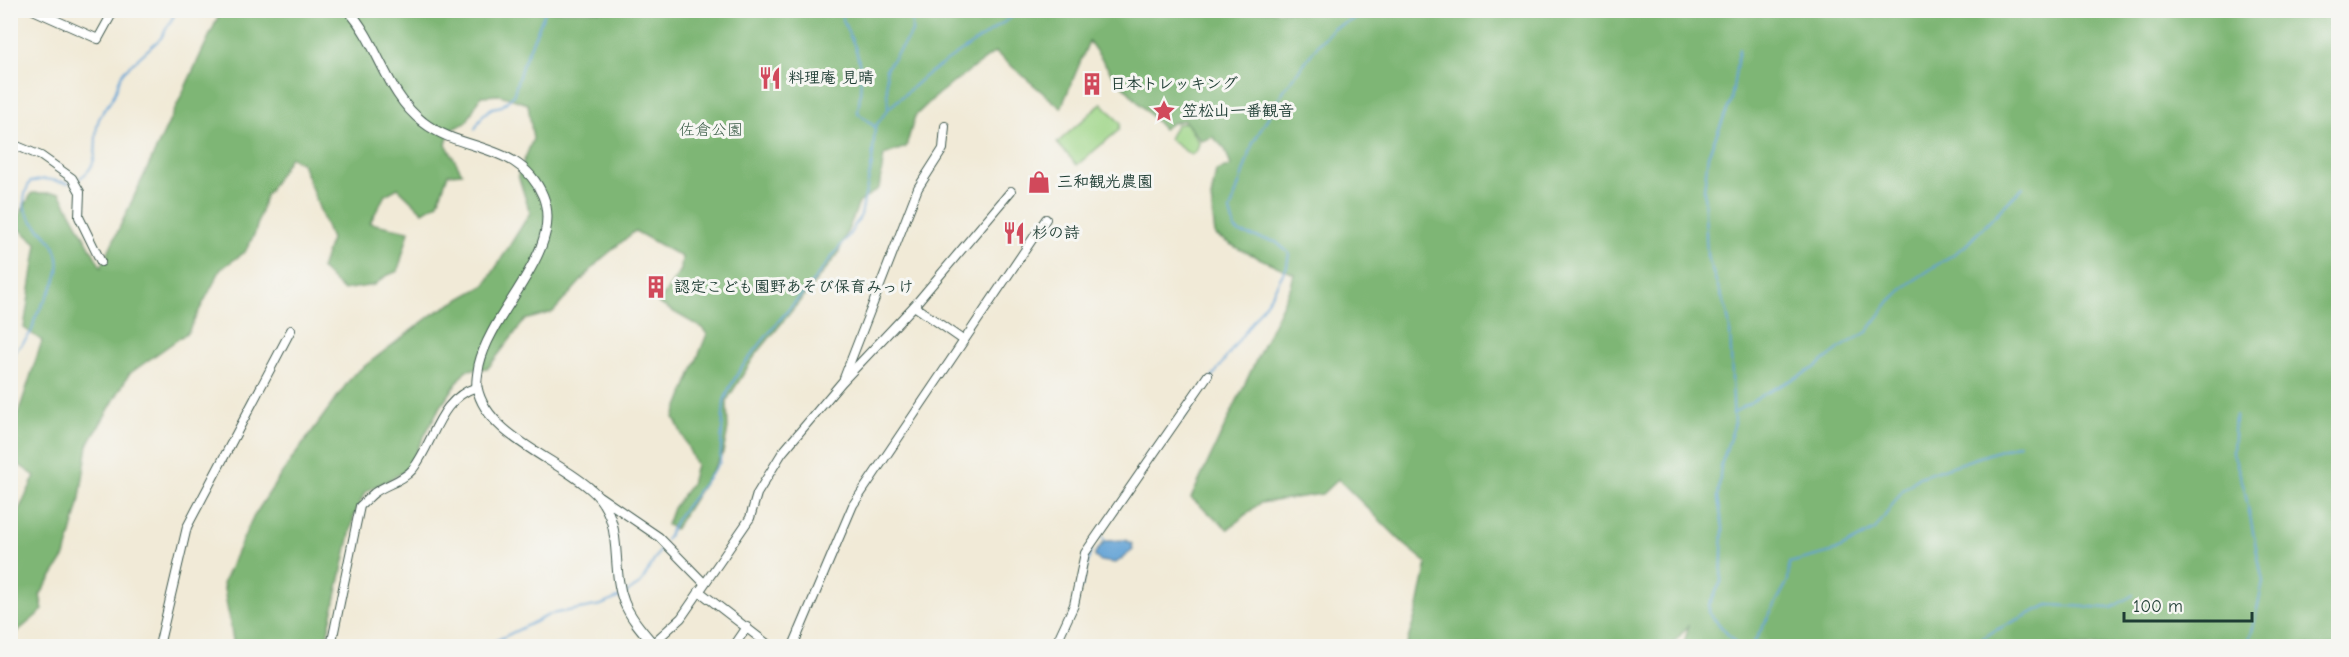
<svg xmlns="http://www.w3.org/2000/svg" width="2349" height="657" viewBox="0 0 2349 657" font-family="'Comic Neue','Klee One',sans-serif">
  <rect width="100%" height="100%" fill="#f6f6f2"/>
  <filter id="ink" filterUnits="userSpaceOnUse"><feTurbulence type="fractalNoise" baseFrequency=".0167" numOctaves="2"/><feDisplacementMap in="SourceGraphic" scale="12" xChannelSelector="R" yChannelSelector="G"/><feConvolveMatrix kernelMatrix="1 2 1 2 8 2 1 2 1" color-interpolation-filters="sRGB"/></filter>
  <filter id="wash" filterUnits="userSpaceOnUse"><feTurbulence type="fractalNoise" baseFrequency=".008" numOctaves="4" result="noise"/><feDisplacementMap in="SourceGraphic" scale="24" xChannelSelector="R" yChannelSelector="G"/><feGaussianBlur stdDeviation="1.35" result="paint"/><feColorMatrix in="noise" values="0 0 0 0 0 0 0 0 0 0 0 0 0 0 0 0 0 1.4 0 .05"/><feComposite in="paint" operator="in"/></filter>
  <g filter="url(#wash)">
    <rect width="100%" height="100%" fill="#f1ead7"/>
    <g fill="#9ed587" stroke="#5e895e" stroke-width="1.5">
      <polygon points="1102,103 1120,123 1119,130 1077,165 1057,143"/>
      <polygon points="1186,122 1199,143 1197,150 1191,155 1169,139 1176,125"/>
    </g>
    <polygon fill="#7eb674" stroke="#4e7a54" stroke-width="1.5" points="221,11 2338,11 2338,646 1683,646 1689,625 1671,646 1406,646 1418,607 1427,563 1404,544 1338,479 1322,494 1260,503 1228,529 1191,498 1291,286 1294,274 1237,248 1215,235 1211,198 1216,171 1231,166 1225,149 1213,137 1201,141 1184,120 1172,123 1163,129 1112,74 1089,41 1061,108 995,52 938,94 915,116 906,147 884,155 879,188 859,203 838,254 754,357 727,400 728,429 723,453 675,529 667,525 673,508 691,484 696,465 674,417 707,334 702,328 658,303 681,270 682,257 635,231 599,261 553,312 525,320 488,368 466,370 437,412 406,471 365,492 354,516 325,646 234,646 223,583 252,519 282,473 353,375 433,314 485,285 530,213 518,175 533,139 528,104 500,95 481,96 466,123 450,130 446,144 462,173 448,174 438,203 423,212 398,188 385,195 370,223 409,231 398,271 386,276 374,285 343,290 321,269 331,239 302,163 290,157 265,197 255,233 245,252 221,269 188,332 129,374 88,445 79,504 65,556 40,595 43,610 11,637 10,529 35,476 11,459 11,425 17,417 42,341 24,328 37,244 14,224 32,193 60,193 101,267"/>
    <polygon fill="#63a3d5" stroke="#417084" stroke-width="1.5" points="1125,540 1132,544 1133,550 1116,563 1100,561 1095,557 1095,553 1105,541"/>
    <g fill="none" stroke-linecap="round" stroke-linejoin="round">
      <g stroke="#63a3d5" stroke-width="2">
        <path d="M 841,10 C 842,23 850,35 855,47 C 863,70 861,89 858,113 L 875,127"/>
        <polyline points="888,108 886,69 912,32 912,10"/>
        <polyline points="475,129 483,115 492,108 502,106 513,96 522,66 546,10"/>
        <path d="M 80,178 C 103,163 92,143 98,122 C 100,113 109,105 113,97 C 118,88 118,79 124,71 L 161,38 L 177,10"/>
        <path d="M 10,357 C 17,349 26,341 31,332 C 34,328 33,323 35,319 C 43,298 62,283 58,258 C 53,225 8,223 30,182 L 45,179 L 69,183"/>
        <polyline points="1733,413 1766,393 1813,369 1840,348 1867,332 1890,301 1907,285 1964,247 2023,187"/>
        <polyline points="2235,415 2233,453 2244,487 2263,582 2252,632 2245,646"/>
        <polyline points="1180,422 1272,294 1287,266 1289,253 1276,242 1240,233 1235,229 1230,211 1253,143 1284,90 1318,45 1333,28 1367,14"/>
        <polyline points="1101,535 1105,541"/>
        <polyline points="666,540 677,518 720,462 724,401 729,389 741,368 777,323 810,285 849,235 861,215 872,163 875,127 888,109 925,76 1022,10"/>
        <polyline points="1081,588 1091,550"/>
        <polyline points="625,594 641,583 663,545"/>
        <polyline points="485,646 551,614 601,605 620,597"/>
        <polyline points="1738,646 1709,613 1709,605 1721,582 1723,529 1718,498 1721,465 1734,426 1730,330 1727,312 1707,256 1704,190 1708,155 1731,101 1739,49"/>
        <polyline points="1752,646 1788,581 1789,563 1835,551 1875,530 1902,491 1919,477 2019,444"/>
        <polyline points="1971,646 1994,631 2048,605 2111,608 2133,595"/>
      </g>
    </g>
  </g>
  <g filter="url(#ink)">
    <g fill="none" stroke-linecap="round" stroke-linejoin="round">
      <g stroke="#3e574c" stroke-width="10">
        <g id="minor">
          <polyline points="33,10 98,39 114,10"/>
          <polyline points="10,143 41,156 72,178 80,192 79,217 101,262"/>
          <polyline points="914,306 963,340"/>
          <polyline points="844,378 918,188 943,149 945,126"/>
          <polyline points="599,496 659,537 704,583"/>
          <polyline points="699,591 770,646"/>
          <polyline points="159,646 187,527 291,330"/>
          <path d="M 331,646 L 360,506 C 365,502 369,497 374,493 C 386,484 403,481 413,469 C 435,441 438,399 477,387"/>
          <polyline points="650,646 681,618 728,550 750,518 757,494 782,453 842,382 914,306 1011,191"/>
          <polyline points="734,646 747,627"/>
          <polyline points="793,646 853,505 1046,219"/>
          <polyline points="1055,646 1074,605 1085,553 1208,375"/>
        </g>
      </g>
      <g stroke="#3e574c" stroke-width="11">
        <path id="tertiary" d="M 348,10 C 379,44 386,94 423,122 C 462,153 521,142 543,196 C 565,251 491,310 479,365 C 478,372 476,380 477,387 C 486,437 564,461 596,494 C 625,525 610,566 624,602 C 631,619 644,633 655,646"/>
      </g>
      <use href="#minor" stroke="#fff" stroke-width="8"/>
      <use href="#tertiary" stroke="#fff" stroke-width="9"/>
    </g>
  </g>
  <defs>
    <g id="restaurant-bare" transform="scale(1.8)"><path d="M-5-6h1v4h1v-4h1v4h1v-4h1v5L-1.5 .5V6h-2V.5L-5-1ZM5-6V6H3V1.5H1.5Q1.5-4 5-6Z" fill="#d1495b" stroke="#f6f6f2" stroke-width="2.5" paint-order="stroke"/></g>
    <g id="building-bare" transform="scale(1.8)"><path d="M-4-6H4V6H1V3H-1V6H-4ZM-2.5-4.3h1.7v1.8h-1.7ZM.8-4.3h1.7v1.8H.8ZM-2.5-1h1.7V.8h-1.7ZM.8-1h1.7V.8H.8Z" fill="#d1495b" stroke="#f6f6f2" stroke-width="2.5" paint-order="stroke"/></g>
    <g id="sight-bare" transform="scale(1.8)"><path d="M0-6L1.8-2.2L6-1.7L2.9 1.2L3.7 5.4L0 3.3L-3.7 5.4L-2.9 1.2L-6-1.7L-1.8-2.2Z" fill="#d1495b" stroke="#f6f6f2" stroke-width="2.5" paint-order="stroke"/></g>
    <g id="shop-bare" transform="scale(1.8)"><path d="M-5-2.5h2.3a2.7 3.5 0 0 1 5.4 0H5L5.5 6h-11ZM-1.5-2.5h3a1.5 2.3 0 0 0-3 0Z" fill="#d1495b" stroke="#f6f6f2" stroke-width="2.5" paint-order="stroke"/></g>
  </defs>
  <g fill-rule="evenodd">
    <use href="#restaurant-bare" x="770" y="78"/>
    <use href="#building-bare" x="1092" y="84"/>
    <use href="#sight-bare" x="1164" y="111"/>
    <use href="#shop-bare" x="1039" y="182"/>
    <use href="#restaurant-bare" x="1014" y="233"/>
    <use href="#building-bare" x="656" y="287"/>
  </g>
  <g text-anchor="middle" dominant-baseline="central" stroke-width="6" stroke-linejoin="round" paint-order="stroke">
    <g font-size="16" font-weight="bold" fill="#1f3d34" stroke="#f6f6f2" text-anchor="start">
      <text x="788" y="78">料理庵 見晴</text>
      <text x="1110" y="84">日本トレッキング</text>
      <text x="1182" y="111">笠松山一番観音</text>
      <text x="1057" y="182">三和観光農園</text>
      <text x="1032" y="233">杉の詩</text>
      <text x="674" y="287">認定こども園野あそび保育みっけ</text>
    </g>
    <g font-size="16" fill="#385b45" stroke="#f6f6f2">
      <text x="711" y="130">佐倉公園</text>
    </g>
  </g>
  <rect width="2349" height="657" fill="none" stroke="#f6f6f2" stroke-width="36"/>
  <path d="M2124 612v9h128v-9" fill="none" stroke="#1f3d34" stroke-width="3"/>
  <text x="2133" y="612" font-size="18" fill="#1f3d34" stroke="#f6f6f2" stroke-width="4.5" paint-order="stroke">100 m</text>
</svg>
